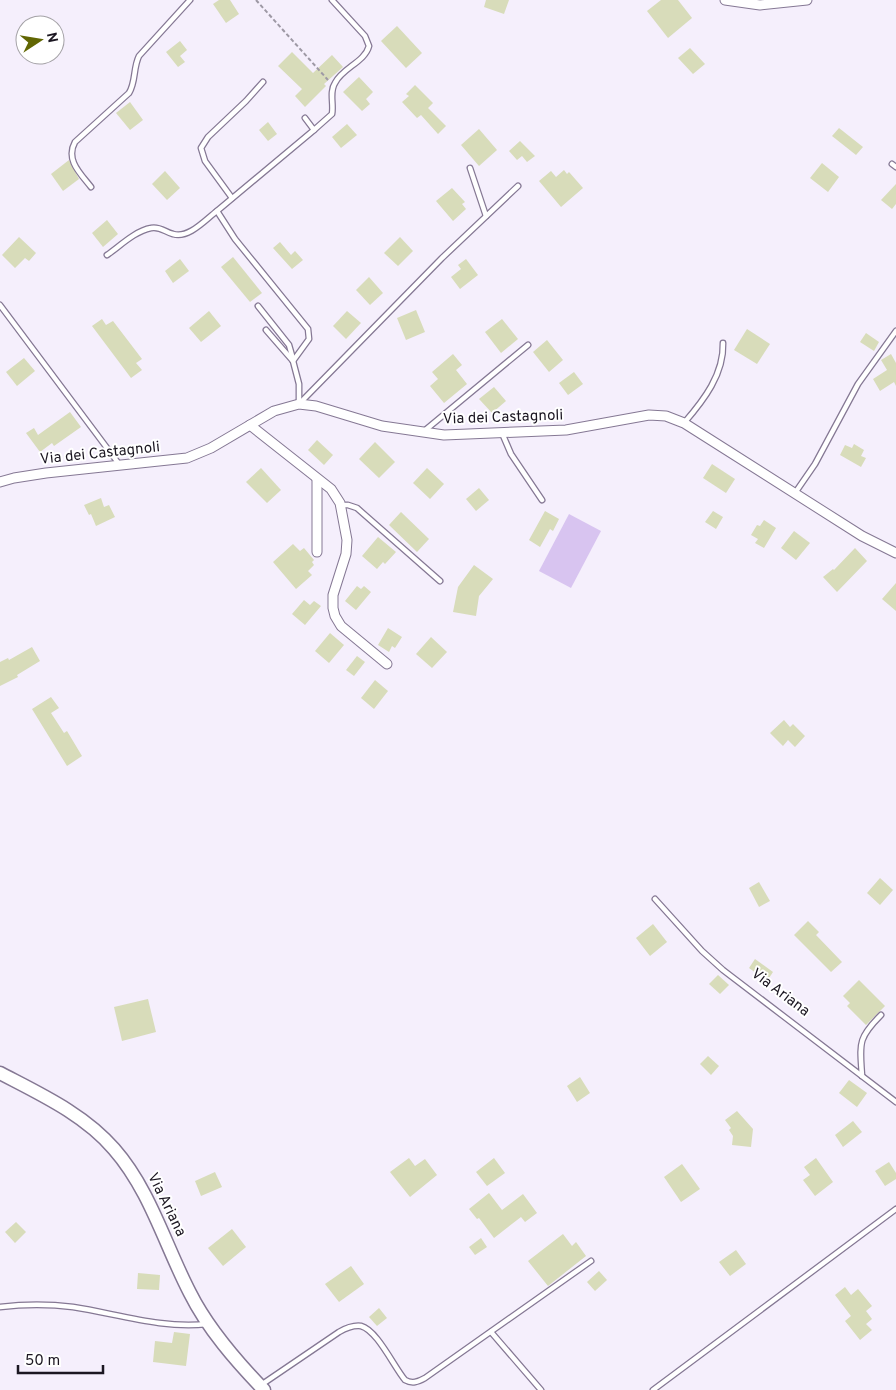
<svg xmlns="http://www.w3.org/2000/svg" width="896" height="1390" viewBox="0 0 896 1390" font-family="Overpass,sans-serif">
  <rect width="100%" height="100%" fill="#f5effc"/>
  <polygon fill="#d8c4f0" points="569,514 601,531 571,588 539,571"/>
  <g fill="#d8dcba">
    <polygon points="219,0 230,0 239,14 226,23 213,4"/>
    <polygon points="486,0 509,0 504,14 484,7"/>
    <polygon points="661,0 678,0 692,18 668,38 647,11"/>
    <polygon points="397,26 422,53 406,68 381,41"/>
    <polygon points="180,41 187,50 180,56 185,62 178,67 166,52"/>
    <polygon points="690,48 705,64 693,74 678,58"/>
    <polygon points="292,52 313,73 332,55 343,67 324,84 326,86 305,107 295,96 302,89 278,66"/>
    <polygon points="359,77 373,92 366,99 370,104 362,111 343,92"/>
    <polygon points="415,85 433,103 428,108 446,126 438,134 421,115 417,118 402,102 409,96 406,94"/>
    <polygon points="130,102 143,120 130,130 116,113"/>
    <polygon points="268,122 277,134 268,141 259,130"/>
    <polygon points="347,124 357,135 341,148 332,137"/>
    <polygon points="839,128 863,147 856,155 832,136"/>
    <polygon points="479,129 497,150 479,166 461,145"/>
    <polygon points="520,141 535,156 527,162 522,156 517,160 509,151"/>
    <polygon points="69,160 79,179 63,191 51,174"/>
    <polygon points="822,163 839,177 828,192 810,178"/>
    <polygon points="564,170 567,174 569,172 583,188 561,207 539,181 551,171 556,177"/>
    <polygon points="165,171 180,188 167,200 152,184"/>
    <polygon points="896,184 896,204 892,209 881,200"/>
    <polygon points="452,188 465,202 462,204 466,209 453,221 436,201"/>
    <polygon points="107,220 118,234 103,247 92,233"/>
    <polygon points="19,237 36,253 29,261 25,258 15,268 2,255"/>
    <polygon points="400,237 413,251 398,266 384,253"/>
    <polygon points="280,242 291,255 295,251 303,260 292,269 273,248"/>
    <polygon points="233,257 262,293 250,302 221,267"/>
    <polygon points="180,259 189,271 173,283 165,271"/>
    <polygon points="466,259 478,275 460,289 451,277 461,269 458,265"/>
    <polygon points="369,277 383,293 370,305 356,290"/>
    <polygon points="416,310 425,332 406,340 397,318"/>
    <polygon points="209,311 221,326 201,342 189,328"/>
    <polygon points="347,311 361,323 346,339 333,326"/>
    <polygon points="102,319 106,325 113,321 142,359 136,363 142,370 131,378 92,326"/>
    <polygon points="502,319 518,339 501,353 485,332"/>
    <polygon points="747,329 770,344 757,364 734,350"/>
    <polygon points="866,333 879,342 874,351 860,342"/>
    <polygon points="547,340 563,360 549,372 533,352"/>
    <polygon points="453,354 462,365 456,370 467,384 444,403 430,386 438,379 432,372"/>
    <polygon points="891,354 896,363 896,386 894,382 880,391 873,379 887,370 881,360"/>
    <polygon points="24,358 35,371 17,386 6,372"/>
    <polygon points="574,372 583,384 568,395 559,383"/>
    <polygon points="494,387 506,401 492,413 479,399"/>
    <polygon points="70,412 81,427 54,446 52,443 40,452 26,433 34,428 38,435"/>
    <polygon points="317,440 333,455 324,465 308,450"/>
    <polygon points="375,442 395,462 379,478 359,459"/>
    <polygon points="854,444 864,450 861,456 866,458 861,467 840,455 845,445 852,448"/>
    <polygon points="712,464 735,479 726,493 703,478"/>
    <polygon points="261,468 281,490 267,503 246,482"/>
    <polygon points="427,468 444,484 430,499 413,483"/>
    <polygon points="479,488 489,500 476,511 466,499"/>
    <polygon points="101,498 104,507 109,505 115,517 96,526 91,514 89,515 84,505"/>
    <polygon points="545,511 559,519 553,531 550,529 540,547 529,540"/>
    <polygon points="713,511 723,517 716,529 705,522"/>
    <polygon points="401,512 429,539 417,552 389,525"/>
    <polygon points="764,520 776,528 764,548 755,543 758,539 751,535 757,525 760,526"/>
    <polygon points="794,531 810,543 796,560 781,548"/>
    <polygon points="378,537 396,552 385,564 383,562 377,569 362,556"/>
    <polygon points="293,544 300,551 304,548 314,560 312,562 314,565 308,571 312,575 296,589 273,562"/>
    <polygon points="855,548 867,561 837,592 823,577 833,569 834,570"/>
    <polygon points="474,565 493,579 479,596 476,616 453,612 458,587"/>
    <polygon points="896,583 896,611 882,599"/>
    <polygon points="357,586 361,589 364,586 371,592 356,610 345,601"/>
    <polygon points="304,600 310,605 314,601 321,606 305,625 292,614"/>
    <polygon points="388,628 402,637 395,648 392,646 389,652 378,645"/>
    <polygon points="330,633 344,645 329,663 315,651"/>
    <polygon points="431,637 447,652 432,668 416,654"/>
    <polygon points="32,647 40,661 17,675 18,677 0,686 0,662 8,658 9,660"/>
    <polygon points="357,656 365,662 354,676 346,670"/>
    <polygon points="375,680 388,691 374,709 361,698"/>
    <polygon points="51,697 59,708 51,713 64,733 67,731 82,756 67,766 32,709"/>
    <polygon points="784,720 790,727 793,724 805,736 795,747 788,740 783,746 770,733"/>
    <polygon points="880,878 893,890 880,905 867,893"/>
    <polygon points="759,882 770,901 759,907 749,888"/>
    <polygon points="808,921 819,932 816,935 842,962 831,972 794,935"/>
    <polygon points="653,924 667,942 650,956 636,938"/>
    <polygon points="755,959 773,972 767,981 749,968"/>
    <polygon points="718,975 729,985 720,994 709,984"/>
    <polygon points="859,980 885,1006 866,1025 847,1006 850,1003 843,996"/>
    <polygon points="148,999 156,1032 122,1041 114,1007"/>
    <polygon points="708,1056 719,1066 711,1075 700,1064"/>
    <polygon points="580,1077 590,1093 577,1102 567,1086"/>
    <polygon points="849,1080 867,1093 857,1107 839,1093"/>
    <polygon points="737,1111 753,1129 751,1147 732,1145 733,1136 729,1130 731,1128 725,1120"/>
    <polygon points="853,1121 862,1132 843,1147 835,1135"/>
    <polygon points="409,1158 415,1166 425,1159 437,1175 410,1197 390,1172"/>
    <polygon points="494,1158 505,1173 487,1186 476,1172"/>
    <polygon points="816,1158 833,1182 815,1196 803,1180 810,1175 804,1167"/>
    <polygon points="889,1162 896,1173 896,1179 885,1186 875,1171"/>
    <polygon points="682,1164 700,1189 681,1202 664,1177"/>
    <polygon points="215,1172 222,1187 201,1196 195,1181"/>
    <polygon points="489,1193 502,1210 523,1194 537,1213 525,1222 521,1217 494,1238 479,1218 477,1219 469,1209"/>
    <polygon points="16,1222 26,1232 15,1243 5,1232"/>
    <polygon points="232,1229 246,1247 223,1266 208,1248"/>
    <polygon points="563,1234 572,1246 576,1242 586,1256 548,1286 528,1261"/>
    <polygon points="481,1238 487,1247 475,1255 469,1247"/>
    <polygon points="736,1250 746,1264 730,1276 719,1262"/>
    <polygon points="351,1266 364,1284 339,1302 325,1284"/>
    <polygon points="599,1271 607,1280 595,1291 587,1282"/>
    <polygon points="138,1273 160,1275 159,1290 137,1289"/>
    <polygon points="845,1287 851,1295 858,1289 872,1306 866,1311 872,1319 866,1324 872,1330 860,1340 845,1321 851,1316 835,1295"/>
    <polygon points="379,1308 387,1318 377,1326 369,1317"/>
    <polygon points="174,1332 190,1334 186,1366 153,1362 155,1341 172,1343"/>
  </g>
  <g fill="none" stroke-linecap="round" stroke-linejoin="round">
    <g stroke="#857894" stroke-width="7">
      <g id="lane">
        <path d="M 314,130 L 332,114 C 334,104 329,92 335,83 C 342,68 365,62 369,46 L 365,36 L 332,0"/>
        <polyline points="892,164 896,167"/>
        <polyline points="470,168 486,216"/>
        <path d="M 91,187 C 81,174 65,160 75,142 L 129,93 C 136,82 133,68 139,56 L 190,0"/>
        <polyline points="232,198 205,161 201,148 208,137 246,101 263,82"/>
        <path d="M 107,255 C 120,246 135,231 151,228 C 160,226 165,232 173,234 C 189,239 206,219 217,211"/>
        <polyline points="0,305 119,464"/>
        <polyline points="258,306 289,345 293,359"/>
        <polyline points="266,330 293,361 299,384 299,404"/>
        <polyline points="293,361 309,339 308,329 235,239 217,211 314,130 305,118"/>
        <polyline points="300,403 442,258 518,186"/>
        <path d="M 684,423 C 704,400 724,374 723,343"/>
        <polyline points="423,432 528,345"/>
        <polyline points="502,433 511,454 542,500"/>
        <polyline points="795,493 815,464 858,384 896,331"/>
        <polyline points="340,505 348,505 357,508 440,581"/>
        <polyline points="655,899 702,951 723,970 896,1102"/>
        <path d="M 862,1076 C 860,1044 857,1039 881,1015"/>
        <path d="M 0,1307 C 25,1304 49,1304 73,1307 C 118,1314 162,1329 207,1324"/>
        <polyline points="491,1332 541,1390"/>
        <path d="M 261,1385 L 339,1332 C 346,1328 353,1325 361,1326 C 377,1330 394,1367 405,1380 C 412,1384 418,1382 425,1378 L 591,1261"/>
        <polyline points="653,1390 896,1209"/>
      </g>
    </g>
    <g stroke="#857894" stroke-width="11">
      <g id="street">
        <polyline points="725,0 760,5 807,0"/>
        <polyline points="250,425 331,489 340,503 347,540 346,554 333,595 333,608 335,616 341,626 387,664"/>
        <polyline points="0,482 14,478 46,473 187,458 211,448 274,411 299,404 316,406 382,426 444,435 566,430 649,415 666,416 684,423 862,536 896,553"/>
        <polyline points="317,552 317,479"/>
      </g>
    </g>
    <g stroke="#857894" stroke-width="15">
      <path id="secondary" d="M 0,1073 C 40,1094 84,1114 114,1149 C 150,1190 165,1245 190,1293 C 208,1329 236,1361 264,1390"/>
    </g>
    <polyline stroke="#9e99a5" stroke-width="2" stroke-dasharray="4 2.5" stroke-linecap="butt" points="256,0 328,80"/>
    <use href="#lane" stroke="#fff" stroke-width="4.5"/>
    <use href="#street" stroke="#fff" stroke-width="9"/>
    <use href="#secondary" stroke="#fff" stroke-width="12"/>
  </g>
  <g text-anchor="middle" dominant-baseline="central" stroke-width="4" stroke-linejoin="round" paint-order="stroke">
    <g font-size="15" fill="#1b1621" stroke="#fff">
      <text transform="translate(503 418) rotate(-2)">Via dei Castagnoli</text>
      <text transform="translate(100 454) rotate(-6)">Via dei Castagnoli</text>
      <text transform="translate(780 993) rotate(37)">Via Ariana</text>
      <text transform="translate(166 1205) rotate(64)">Via Ariana</text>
    </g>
  </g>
  <g transform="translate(40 40) rotate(78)"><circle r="24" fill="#ffffff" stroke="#a4a2a6"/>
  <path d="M0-4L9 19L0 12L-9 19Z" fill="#616603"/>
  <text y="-8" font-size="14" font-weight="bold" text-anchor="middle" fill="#1b1621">N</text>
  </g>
  <path d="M18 1365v8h85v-8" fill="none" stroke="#1b1621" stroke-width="2.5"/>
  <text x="25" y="1365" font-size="15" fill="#1b1621" stroke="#ffffff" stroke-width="4" paint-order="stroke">50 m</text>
</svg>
